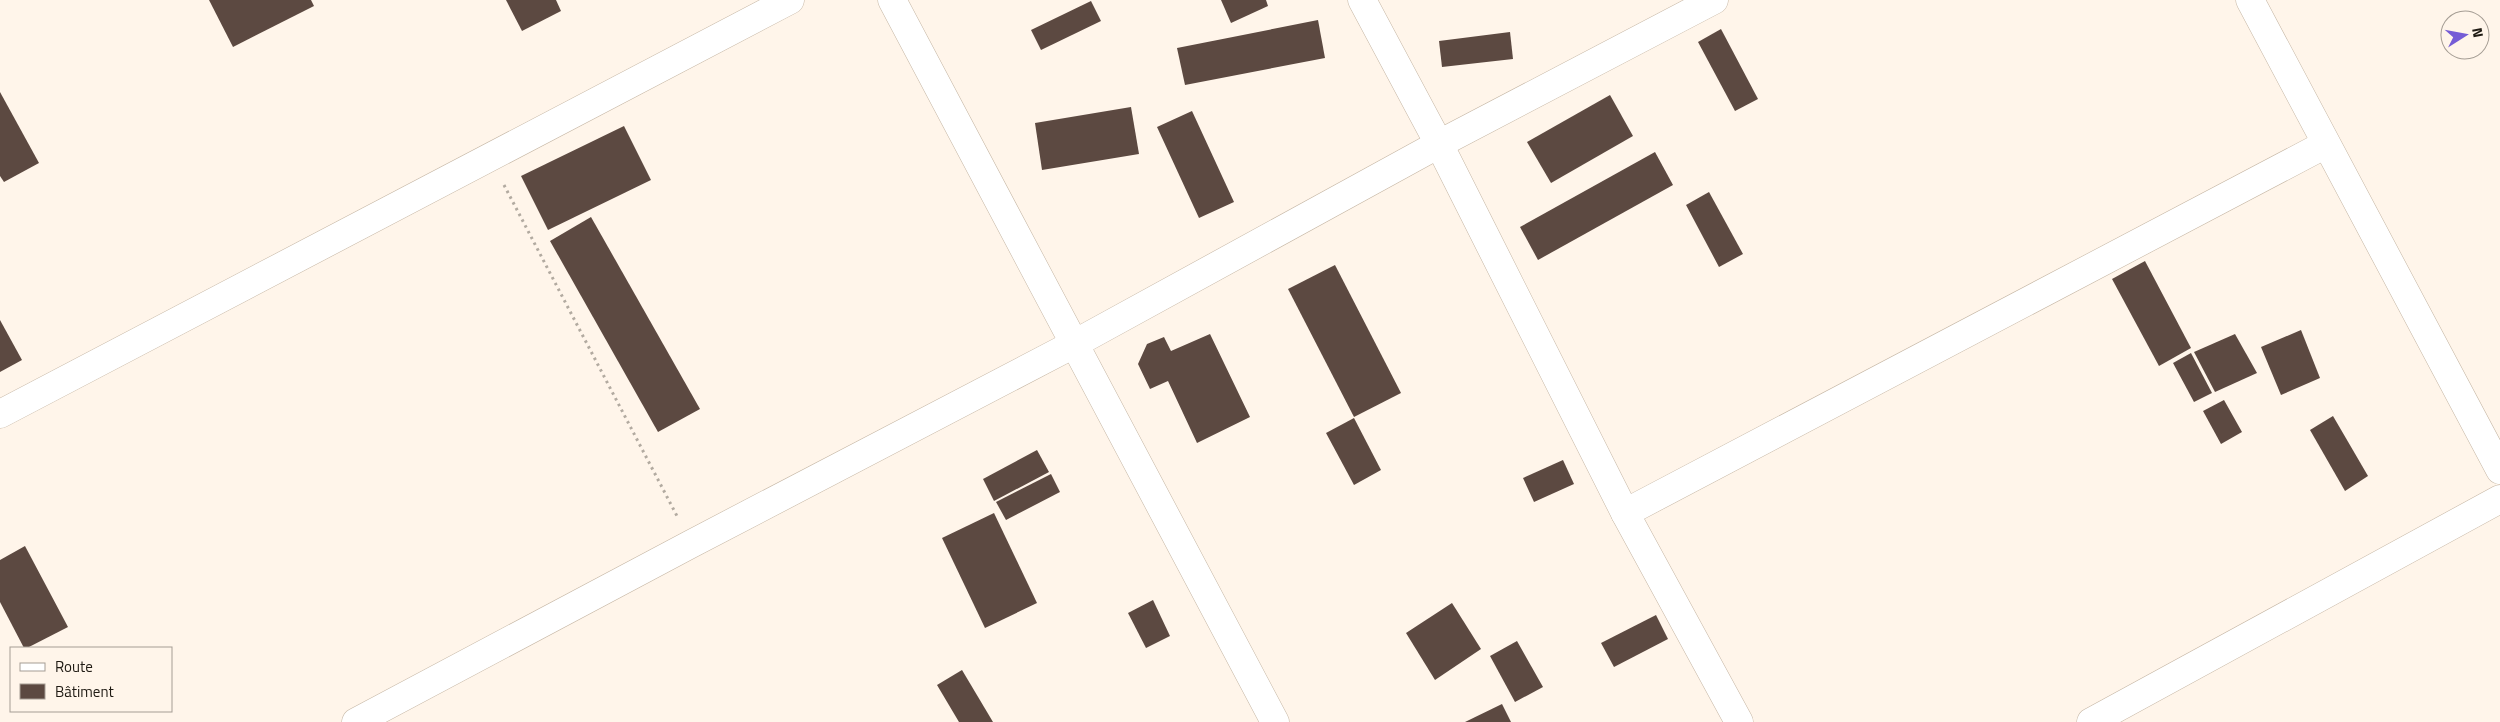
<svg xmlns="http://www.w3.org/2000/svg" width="2500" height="722" viewBox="0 0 2500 722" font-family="'Titillium Web',sans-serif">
  <rect width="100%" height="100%" fill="#fff5ea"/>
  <g fill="#5c4941">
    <polygon points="209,0 311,0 314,6 233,47"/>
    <polygon points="506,0 556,0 561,11 522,31"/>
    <polygon points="1221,0 1266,0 1268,6 1231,23"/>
    <polygon points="1091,1 1101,21 1041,50 1031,30"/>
    <polygon points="1318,20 1325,58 1185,85 1177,48"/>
    <polygon points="1721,29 1758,99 1735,111 1698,42"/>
    <polygon points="1510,32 1513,59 1442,67 1439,41"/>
    <polygon points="0,92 39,163 4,182 0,176"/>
    <polygon points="1610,95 1633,136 1551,183 1527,142"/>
    <polygon points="1131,107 1139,154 1042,170 1035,123"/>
    <polygon points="1192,111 1234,202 1199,218 1157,127"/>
    <polygon points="624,126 651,180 548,230 521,176"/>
    <polygon points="1655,152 1673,185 1538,260 1520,227"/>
    <polygon points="1709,192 1743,254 1719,267 1686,205"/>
    <polygon points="591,217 700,409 658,432 550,241"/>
    <polygon points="2145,261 2191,348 2159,366 2112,279"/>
    <polygon points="1335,265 1401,393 1354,417 1288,289"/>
    <polygon points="0,320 22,360 0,372"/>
    <polygon points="2301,330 2320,378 2281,395 2261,347"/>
    <polygon points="1210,334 1250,417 1197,443 1168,381 1150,389 1138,364 1147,344 1164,337 1171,351"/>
    <polygon points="2235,334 2257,373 2215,392 2194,352"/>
    <polygon points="2191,353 2212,393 2194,402 2173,363"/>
    <polygon points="2224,400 2242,432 2221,444 2203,411"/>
    <polygon points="2333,416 2368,476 2345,491 2310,430"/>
    <polygon points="1354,418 1381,470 1354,485 1326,433"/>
    <polygon points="1037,450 1049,472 994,501 983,479"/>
    <polygon points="1563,460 1574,484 1534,502 1523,478"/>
    <polygon points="1051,474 1060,492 1006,520 996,502"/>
    <polygon points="994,513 1037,603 985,628 942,538"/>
    <polygon points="25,546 68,627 27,648 24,648 0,602 0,560"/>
    <polygon points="1153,600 1170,636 1146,648 1128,613"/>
    <polygon points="1452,603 1481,649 1435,680 1406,633"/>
    <polygon points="1656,615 1668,639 1614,667 1601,643"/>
    <polygon points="1517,641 1543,687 1515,702 1490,656"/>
    <polygon points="962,670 993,722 959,722 937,685"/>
    <polygon points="1502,704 1511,722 1465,722"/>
  </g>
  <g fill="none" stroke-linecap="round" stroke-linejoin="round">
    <g stroke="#c5b6a4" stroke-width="29">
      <g id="minor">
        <polyline points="892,0 1275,722"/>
        <polyline points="1362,0 1439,144 1625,513 1739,722"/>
        <polyline points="2250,0 2500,470"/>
        <polyline points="0,414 790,0"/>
        <polyline points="1625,513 2326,144"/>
        <polyline points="356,722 691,544 1074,344 1439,144 1714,0"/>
        <polyline points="2091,722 2500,499"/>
      </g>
    </g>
    <polyline stroke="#b2aaa0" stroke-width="3" stroke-dasharray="2.5 4" stroke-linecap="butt" points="504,185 677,516"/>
    <use href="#minor" stroke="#fff" stroke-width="28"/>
  </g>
  <rect x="10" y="647" width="162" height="65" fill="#fff5ea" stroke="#a59d94"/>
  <rect x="20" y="663" width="25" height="8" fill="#ffffff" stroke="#a59d94"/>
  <text x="55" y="672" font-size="15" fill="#1f1a13">Route</text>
  <rect x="20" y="684" width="25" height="15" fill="#5c4941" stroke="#a59d94"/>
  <text x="55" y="697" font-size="15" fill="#1f1a13">Bâtiment</text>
  <g transform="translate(2465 35) rotate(79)"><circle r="24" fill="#fff5ea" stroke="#a59d94"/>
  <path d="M0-4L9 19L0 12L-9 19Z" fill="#755cd6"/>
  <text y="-8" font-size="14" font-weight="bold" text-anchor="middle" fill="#1f1a13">N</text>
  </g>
</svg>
